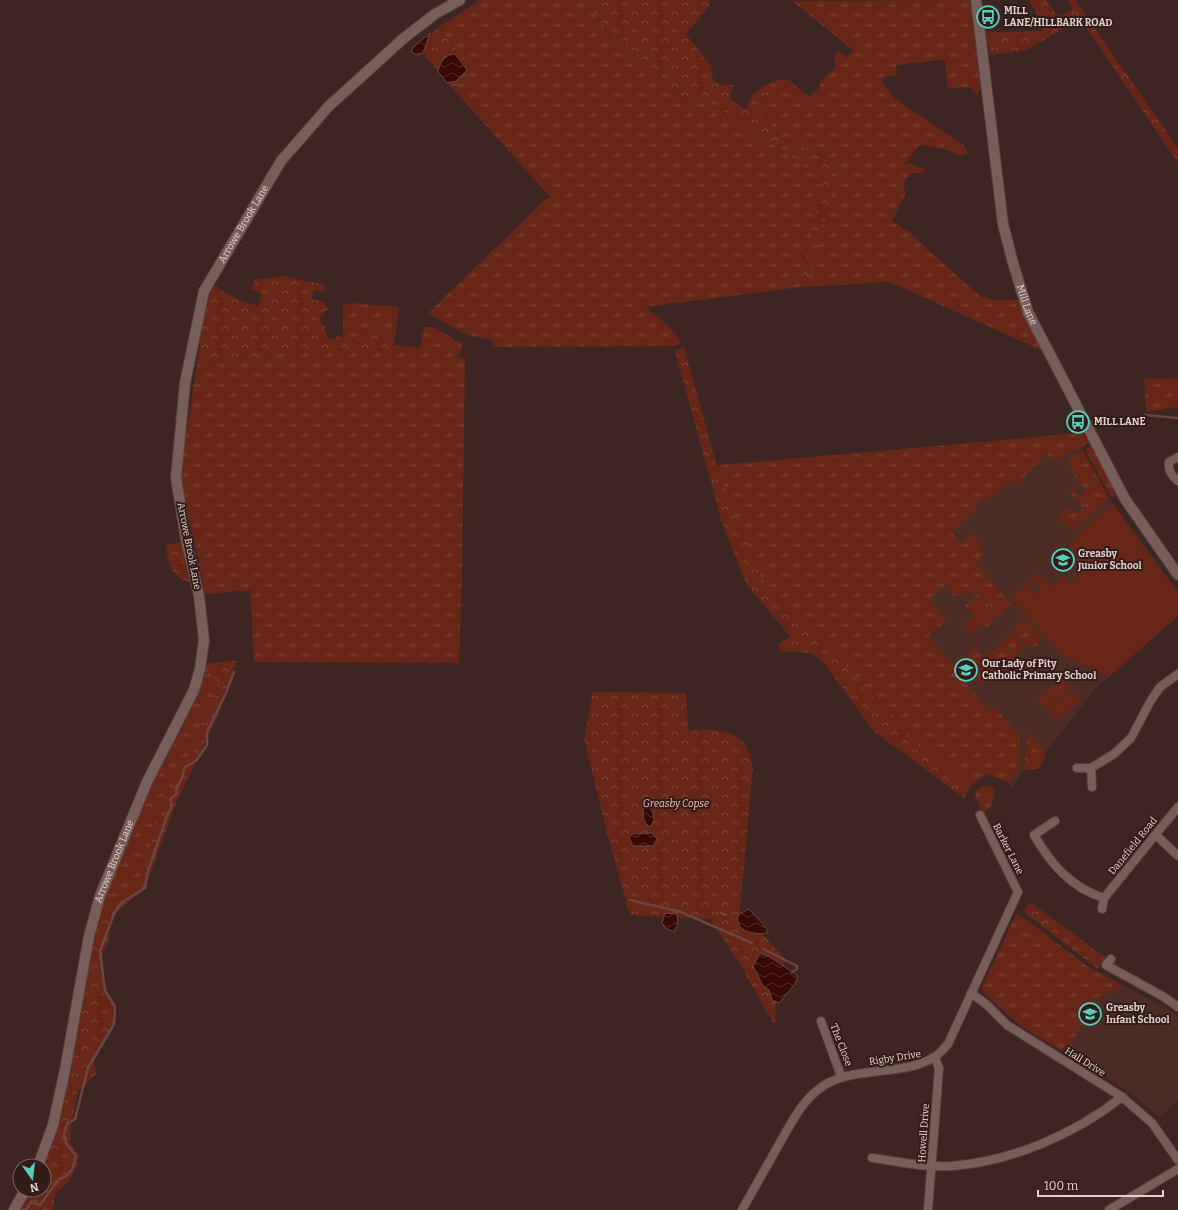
<svg xmlns="http://www.w3.org/2000/svg" width="1178" height="1210" viewBox="0 0 1178 1210" font-family="Bitter,serif">
  <defs>
    <pattern id="grass-tufts" width="24" height="20" patternUnits="userSpaceOnUse"><rect width="24" height="20" fill="#682619"/><path d="M3 7l-1-3M5 7V3M7 7l1-3M15 17l-1-3M17 17v-4M19 17l1-3" fill="none" stroke="#7d4539"/></pattern>
    <pattern id="forest-crowns" width="20" height="18" patternUnits="userSpaceOnUse"><rect width="20" height="18" fill="#682619"/><path d="M2 6a3 3 0 1 1 6 0M12 15a3 3 0 1 1 6 0" fill="none" stroke="#7d4539"/></pattern>
    <pattern id="water-waves" width="16" height="10" patternUnits="userSpaceOnUse"><rect width="16" height="10" fill="#380903"/><path d="M0 5q4-4 8 0t8 0" fill="none" stroke="#542c27"/></pattern>
  </defs>
  <rect width="100%" height="100%" fill="#3d2621"/>
  <g fill="#4b2d26">
    <polygon points="1077,433 1083,451 1109,498 1178,591 1178,616 1096,688 1046,752 1040,768 1024,770 1012,788 1009,783 988,774 970,786 926,753 919,538 1031,437"/>
    <polygon points="1017,913 1087,966 1166,1008 1178,1017 1178,1100 1160,1117 1128,1091 1021,1026 983,992 982,987"/>
  </g>
  <g fill="url(#grass-tufts)">
    <path d="M 480,0 L 586,0 L 606,28 L 648,63 L 679,97 L 719,108 L 823,178 L 802,276 L 837,182 L 837,163 L 780,136 L 761,108 L 769,93 L 766,85 C 793,71 790,85 810,97 L 819,88 L 821,80 L 836,68 L 834,59 L 837,52 L 843,54 L 847,58 L 853,50 L 792,1 L 970,0 L 978,46 L 981,87 L 977,95 L 970,87 L 948,89 L 945,60 L 896,65 L 897,75 L 885,76 L 881,82 L 891,93 L 890,95 L 962,144 L 969,153 L 960,156 L 948,150 L 920,145 L 903,166 L 910,163 L 916,167 L 924,167 L 923,173 L 911,173 L 904,183 L 905,195 L 892,221 L 909,232 L 979,295 L 993,300 L 1019,300 L 1043,351 L 890,282 L 800,287 L 646,307 L 666,324 L 682,342 L 674,346 L 495,347 L 491,339 C 468,339 447,324 428,313 L 546,199 L 551,198 L 453,89 L 470,72 L 463,56 L 453,46 L 439,27 Z"/>
    <polygon points="351,303 399,307 394,345 420,348 424,327 434,327 462,344 462,351 455,357 465,358 462,574 459,663 254,662 250,590 205,594 182,482 182,463 198,357 208,362 310,350 393,350 387,339 387,328 371,331 356,339 343,337 343,306"/>
    <polygon points="1178,378 1178,407 1146,412 1144,379"/>
    <polygon points="1084,433 1089,443 1054,461 1046,453 1039,459 1041,461 1015,485 1011,481 989,500 986,496 975,506 977,509 952,533 961,543 971,533 980,542 983,556 976,563 1012,605 999,616 977,592 954,596 945,585 929,599 947,620 928,636 955,666 953,668 989,710 994,706 1020,737 1019,767 1009,783 988,774 970,786 964,798 874,731 808,641 747,585 722,523 708,466"/>
    <polygon points="1091,446 1115,490 1116,494 1112,498 1085,450"/>
    <polygon points="1083,451 1109,498 1073,531 1057,517 1069,507 1075,515 1083,508 1069,491 1075,485 1077,488 1075,490 1080,496 1086,491 1081,484 1078,487 1076,484 1078,482 1067,460"/>
    <polygon points="977,594 998,617 986,628 965,605"/>
    <polygon points="1025,619 1043,639 1035,647 1028,646 1013,629"/>
    <polygon points="1013,632 1025,647 1000,669 987,655"/>
    <polygon points="975,646 997,672 982,685 978,680 977,671 965,657"/>
    <path d="M 231,661 L 237,661 L 219,713 L 176,803 L 145,888 L 114,914 L 110,927 L 96,930 C 111,873 135,816 161,763 C 176,730 200,700 206,664 Z"/>
    <path d="M 982,786 L 993,787 C 996,796 993,806 986,812 L 982,811 L 975,796 L 975,792 Z"/>
    <polygon points="1017,913 1087,966 1121,984 1117,991 1099,996 1066,1053 1021,1026 983,992 982,987"/>
  </g>
  <g fill="url(#forest-crowns)">
    <polygon points="586,0 709,0 710,5 686,34 711,66 713,80 723,85 733,85 730,99 745,109 753,93 766,85 769,93 761,108 780,136 837,163 837,182 829,204 810,276 802,277 822,178 719,108 679,97 648,63 606,28"/>
    <path d="M 1029,0 L 1046,0 L 1058,17 L 1073,9 L 1068,0 L 1075,0 L 1178,148 L 1178,163 L 1080,18 L 1027,50 L 990,55 L 986,32 C 1005,33 1023,31 1042,31 L 1043,24 Z"/>
    <polygon points="439,27 453,46 463,56 470,72 453,89 423,53 418,55 411,52 413,47"/>
    <polygon points="283,276 325,285 324,291 314,291 311,299 323,302 328,309 320,317 321,323 325,326 327,338 335,339 337,336 356,339 371,331 387,328 387,339 393,341 393,350 310,350 208,362 198,357 203,321 212,285 241,301 259,306 262,294 251,289 255,280"/>
    <polygon points="684,347 719,473 761,577 793,615 818,632 880,706 898,718 907,736 970,786 964,798 874,731 824,663 811,653 781,651 778,644 790,636 747,585 722,523 675,351"/>
    <path d="M 183,541 L 192,583 C 168,575 171,567 165,546 Z"/>
    <polygon points="231,661 237,661 219,713 176,803 145,888 114,914 110,927 108,942 101,957 105,990 115,1007 114,1024 94,1060 96,1074 78,1091 70,1130 71,1145 79,1155 77,1166 69,1182 59,1190 54,1198 53,1210 20,1210 30,1190 44,1190 44,1166 42,1166 50,1151 59,1122 94,934 99,917 143,884 155,823 181,768 193,755 196,736 219,685 213,676 205,671 206,664"/>
    <path d="M 593,692 L 686,693 L 688,730 C 708,729 734,727 746,746 C 749,752 751,761 753,767 L 740,910 L 786,960 L 776,1000 L 775,1026 L 738,961 L 710,919 L 630,915 L 608,836 L 584,739 Z"/>
    <polygon points="1028,733 1046,752 1040,768 1024,770"/>
    <polygon points="1030,902 1105,957 1098,969 1024,912"/>
  </g>
  <g fill="#682619">
    <polygon points="1113,503 1150,557 1178,591 1178,616 1109,677 1062,655 1014,602 1013,596 1028,582 1031,585 1028,587 1034,594 1040,588 1035,581 1032,584 1029,581 1038,573 1051,587 1065,575 1071,582 1087,567 1071,547 1073,539"/>
    <polygon points="980,610 987,619 971,634 963,625"/>
    <polygon points="1060,678 1070,688 1047,709 1037,699"/>
    <polygon points="1071,690 1081,700 1058,721 1048,711"/>
  </g>
  <g fill="url(#water-waves)" stroke="#6b4540">
    <polygon points="430,33 423,53 418,55 411,52 413,47"/>
    <path d="M 455,54 L 467,70 L 456,81 L 447,83 L 438,71 C 441,61 444,55 455,54 Z"/>
    <path d="M 646,805 L 653,812 L 654,819 L 651,827 L 647,826 C 644,820 640,812 646,805 Z"/>
    <polygon points="652,833 657,839 653,846 633,846 629,838 632,834"/>
    <path d="M 749,909 L 767,929 L 767,933 C 754,935 735,932 738,915 Z"/>
    <polygon points="665,913 677,914 678,923 674,932 665,928 662,923"/>
    <polygon points="760,953 770,957 798,976 795,984 779,1003 772,1000 769,990 763,986 753,966"/>
  </g>
  <g fill="none" stroke-linecap="round" stroke-linejoin="round">
    <g stroke="#6b4540" stroke-width="2.5">
      <polyline points="1145,415 1178,418"/>
      <polyline points="630,900 681,912 752,943"/>
      <polyline points="721,913 726,915"/>
      <polyline points="763,949 797,966 797,969 792,972"/>
      <polyline points="26,1210 31,1202 40,1205 59,1179 65,1177 72,1170 76,1156 66,1143 64,1135 67,1124 75,1119 88,1068 114,1024 115,1007 105,990 100,951 114,914 121,903 145,888 147,874 167,816 171,808 171,798 177,794 176,789 181,780 185,767 196,761 207,745 207,732 226,693 234,672"/>
    </g>
    <g stroke="#55413d" stroke-width="10">
      <g id="street">
        <path d="M 1178,457 L 1169,462 C 1168,470 1171,475 1178,481"/>
        <polyline points="1077,768 1091,768 1114,754 1131,738 1150,702 1160,687 1178,674"/>
        <polyline points="1091,768 1092,787"/>
        <path d="M 1055,821 L 1034,835 C 1050,863 1071,888 1104,898"/>
        <polyline points="1156,835 1178,856"/>
        <polyline points="1102,909 1104,898 1178,807"/>
        <polyline points="1111,959 1106,965 1164,997 1178,1007"/>
        <polyline points="971,993 986,1004 1007,1025 1122,1097 1152,1123 1178,1160"/>
        <polyline points="821,1021 841,1076"/>
        <path d="M 872,1158 C 897,1161 925,1168 951,1166 C 1011,1162 1075,1134 1122,1097"/>
        <path d="M 742,1210 C 754,1189 766,1167 778,1146 C 790,1126 800,1103 819,1089 C 856,1060 920,1083 948,1044 L 1018,892 L 980,815"/>
        <polyline points="928,1210 939,1068 935,1058"/>
        <polyline points="1109,1210 1178,1169"/>
      </g>
    </g>
    <g stroke="#55413d" stroke-width="12">
      <g id="secondary">
        <path id="s1" d="M 976,0 L 1003,224 L 1013,263 L 1028,312 L 1125,499 L 1178,575"/>
        <path id="s2" d="M 38,1166 L 53,1125 L 65,1070 L 89,936 L 100,896 L 147,782 L 194,690 L 200,669 L 204,640 L 199,596 L 186,539 L 176,478 L 185,383 L 204,291 L 281,161 L 329,106 L 404,38 L 435,14 L 460,0"/>
        <polyline points="14,1210 25,1190"/>
      </g>
    </g>
    <use href="#street" stroke="#785e58" stroke-width="8"/>
    <use href="#secondary" stroke="#785e58" stroke-width="10"/>
  </g>
  <defs>
    <g id="bus-ring" transform="scale(1.15)"><circle r="9.5" fill="#321c17" stroke="#59cebe" stroke-width="1.5"/><path d="M-5-6H5V4H4V6H2V4H-2V6H-4V4H-5ZM-3.5-4V0h7V-4ZM-3.5 1.2v1.5H-2V1.2ZM2 1.2v1.5H3.5V1.2Z" fill="#59cebe"/></g>
    <g id="school-ring" transform="scale(1.15)"><circle r="9.5" fill="#321c17" stroke="#59cebe" stroke-width="1.5"/><path d="M0-5L7-2L0 1L-7-2ZM-4 1L0 2.5L4 1V4Q0 6-4 4Z" fill="#59cebe"/></g>
  </defs>
  <g fill-rule="evenodd">
    <use href="#bus-ring" x="988" y="17"/>
    <use href="#bus-ring" x="1078" y="422"/>
    <use href="#school-ring" x="1063" y="560"/>
    <use href="#school-ring" x="966" y="670"/>
    <use href="#school-ring" x="1090" y="1014"/>
  </g>
  <g text-anchor="middle" dominant-baseline="central" stroke-width="4" stroke-linejoin="round" paint-order="stroke">
    <g font-size="10" font-weight="bold" fill="#e2d2ce" stroke="#321c17" text-anchor="start">
      <text x="1004" y="11">MILL<tspan x="1004" dy="12">LANE/HILLBARK ROAD</tspan></text>
      <text x="1094" y="422">MILL LANE</text>
      <text x="1078" y="554">Greasby<tspan x="1078" dy="12">Junior School</tspan></text>
      <text x="982" y="664">Our Lady of Pity<tspan x="982" dy="12">Catholic Primary School</tspan></text>
      <text x="1106" y="1008">Greasby<tspan x="1106" dy="12">Infant School</tspan></text>
    </g>
    <g font-size="10" fill="#e2d2ce" stroke="#321c17">
      <text stroke="none"><textPath href="#s2" startOffset="987">Arrowe Brook Lane</textPath></text>
      <text stroke="none"><textPath href="#s1" startOffset="310">Mill Lane</textPath></text>
      <text transform="translate(189 546) rotate(79)">Arrowe Brook Lane</text>
      <text transform="translate(1133 846) rotate(-51)">Danefield Road</text>
      <text transform="translate(1008 849) rotate(63)">Barker Lane</text>
      <text stroke="none"><textPath href="#s2" startOffset="315">Arrowe Brook Lane</textPath></text>
      <text transform="translate(841 1045) rotate(69)">The Close</text>
      <text transform="translate(895 1058) rotate(-9)">Rigby Drive</text>
      <text transform="translate(1085 1062) rotate(32)">Hall Drive</text>
      <text transform="translate(924 1133) rotate(-86)">Howell Drive</text>
    </g>
    <g font-size="10" font-style="italic" fill="#f8c3b8" stroke="#321c17">
      <text x="676" y="804">Greasby Copse</text>
    </g>
  </g>
  <g transform="translate(32 1178) rotate(166)"><circle r="19" fill="#321c17" stroke="#786560"/>
  <path d="M0-3L7 15L0 10L-7 15Z" fill="#59cebe"/>
  <text y="-6" font-size="11" font-weight="bold" text-anchor="middle" fill="#e2d2ce">N</text>
  </g>
  <path d="M1038 1190v6h125v-6" fill="none" stroke="#e2d2ce" stroke-width="2"/>
  <text x="1044" y="1190" font-size="12" fill="#e2d2ce" stroke="#321c17" stroke-width="3" paint-order="stroke">100 m</text>
</svg>
